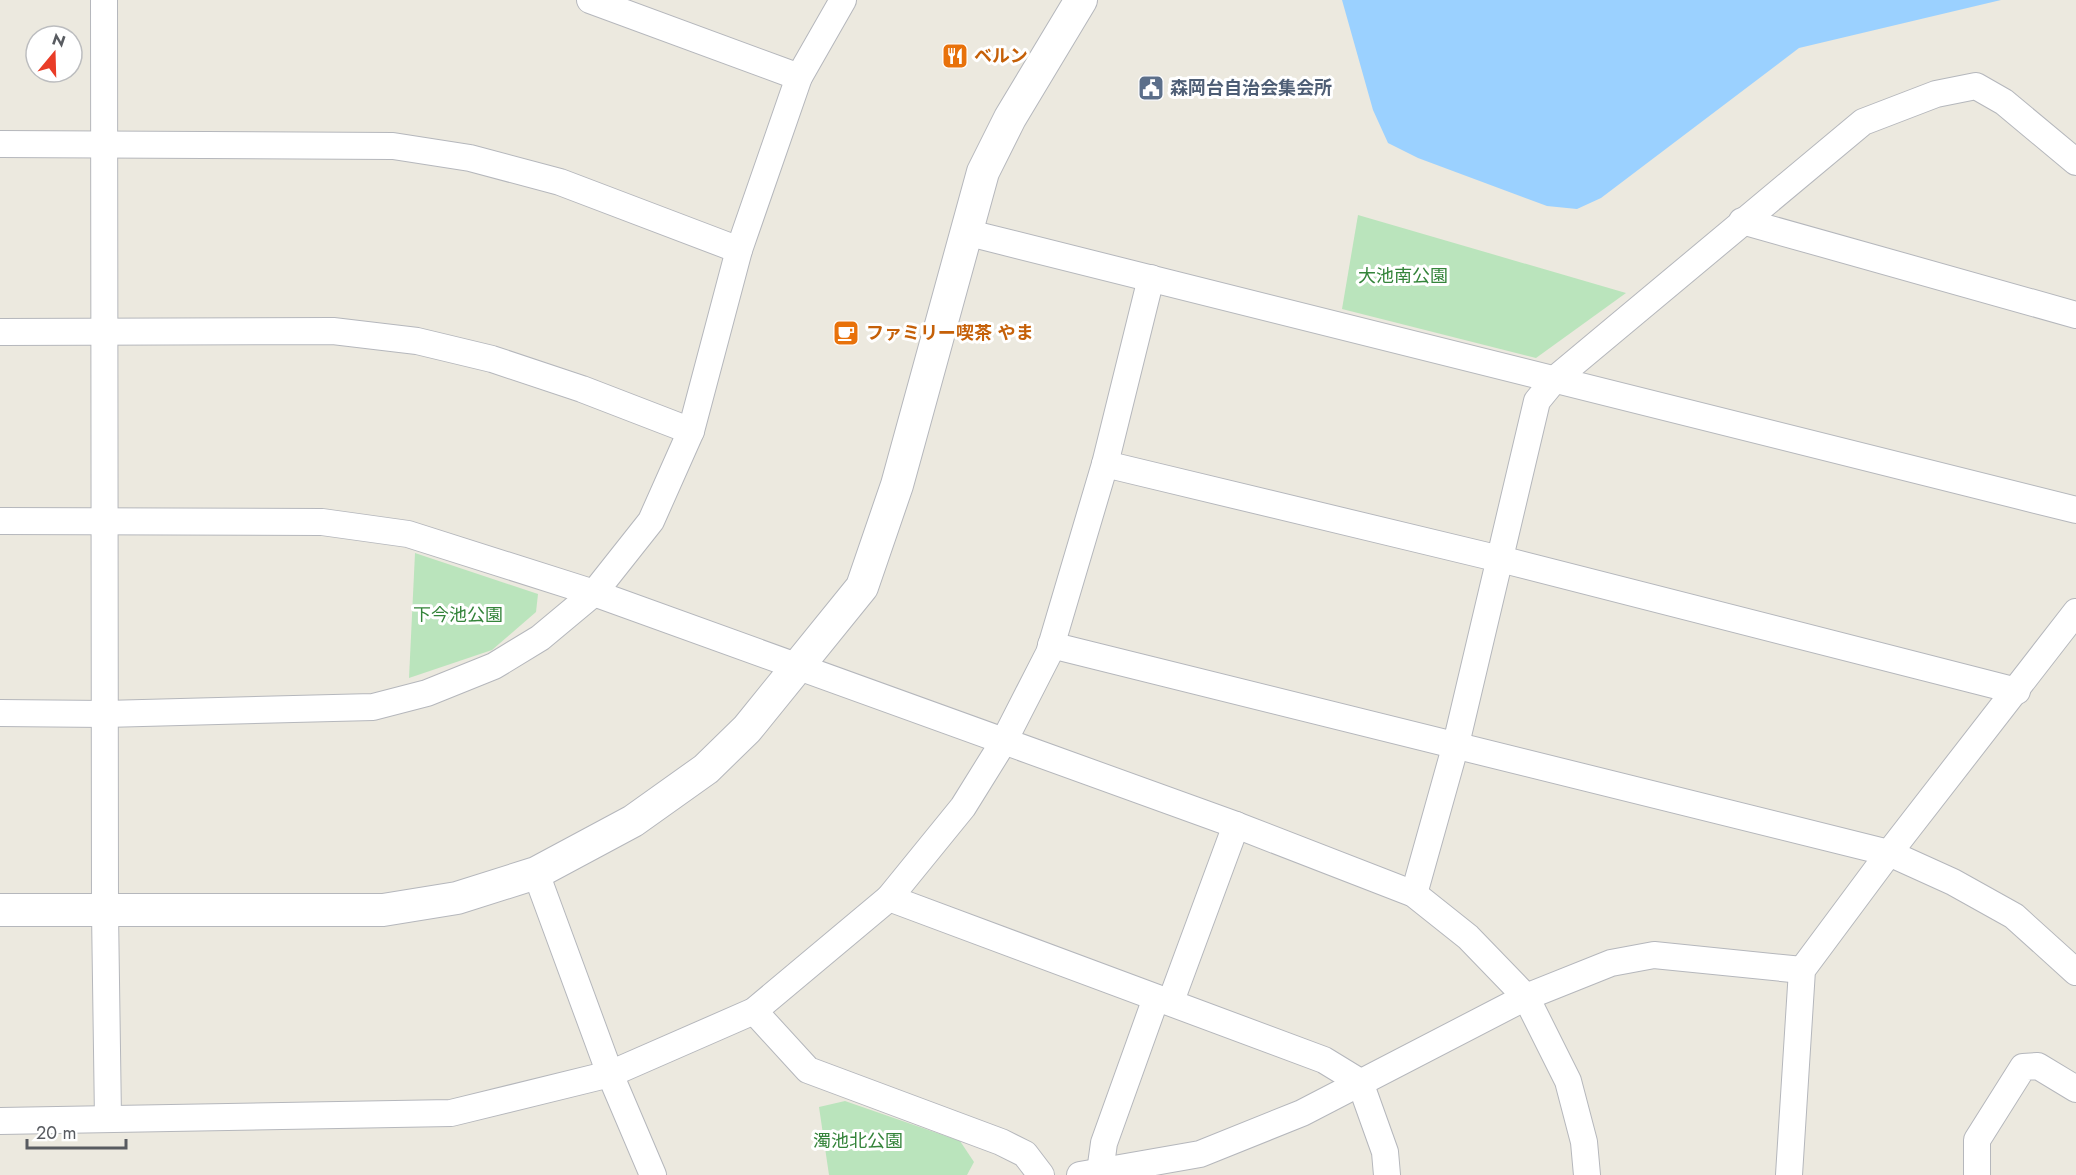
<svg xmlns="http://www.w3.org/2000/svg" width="2076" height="1175" viewBox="0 0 2076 1175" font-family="Jost,'Noto Sans JP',sans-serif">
  <rect width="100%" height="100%" fill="#ece9df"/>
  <g fill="#bae4bc">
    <polygon points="1358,215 1626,293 1536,358 1342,309"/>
    <polygon points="415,553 538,594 536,612 492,650 409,678"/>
    <polygon points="845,1101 960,1141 974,1162 967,1175 829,1175 819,1107"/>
  </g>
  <polygon fill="#9bd1ff" points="1342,0 2001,0 1799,48 1601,198 1577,209 1547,206 1418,158 1388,143 1373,110"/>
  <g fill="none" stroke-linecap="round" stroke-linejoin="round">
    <g stroke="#b5b7bc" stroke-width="28">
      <g id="minor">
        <polyline points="104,0 105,912 108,1119"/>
        <polyline points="590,0 799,77"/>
        <polyline points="0,144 393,146 470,158 560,182 739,250 799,77 843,0"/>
        <polyline points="1742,221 2076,315"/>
        <polyline points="965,232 2076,510"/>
        <polyline points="1151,278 1105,464 1049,653 1004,741 963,807 889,898 1324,1060 1360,1082 1385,1152 1387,1175"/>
        <polyline points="0,332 333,331 417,341 492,359 582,389 691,431"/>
        <polyline points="1105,464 1500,559 2017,691"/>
        <polyline points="0,521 322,522 408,534 594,593 1236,825 1414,894 1468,937 1526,997 1568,1081 1584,1142 1587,1175"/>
        <polyline points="1051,645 1889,853 1953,882 2014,916 2076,972"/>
        <polyline points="0,713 105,714 373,707 427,693 494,666 540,638 594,593 651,521 691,431 739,250"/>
        <polyline points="536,873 610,1074 653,1175"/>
        <polyline points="1414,894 1456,744 1537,401 1555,379 1863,122 1936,94 1976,86 2004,102 2076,162"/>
        <polyline points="1171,1001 1236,825"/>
        <polyline points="754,1011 808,1070 1001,1142 1025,1154 1041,1175"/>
        <polyline points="0,1121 451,1113 610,1074 754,1011 889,898"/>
        <polyline points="1100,1172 1104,1143 1156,998"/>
        <polyline points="1977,1174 1977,1140 2023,1067 2038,1066 2076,1089"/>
        <polyline points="1080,1175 1200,1154 1302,1113 1526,997 1611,963 1654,955 1802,970"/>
        <polyline points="1789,1175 1802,970 1889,853 2076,612"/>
      </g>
    </g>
    <g stroke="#b5b7bc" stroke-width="34">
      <polyline id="tertiary" points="0,910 383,910 457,898 536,873 633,821 706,769 747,729 862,587 897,485 983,172 1010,118 1081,0"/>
    </g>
    <use href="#minor" stroke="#fff" stroke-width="26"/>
    <use href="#tertiary" stroke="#fff" stroke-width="32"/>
  </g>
  <defs>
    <g id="restaurant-square" transform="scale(1.35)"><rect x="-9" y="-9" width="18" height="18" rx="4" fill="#e8710a" stroke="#fff"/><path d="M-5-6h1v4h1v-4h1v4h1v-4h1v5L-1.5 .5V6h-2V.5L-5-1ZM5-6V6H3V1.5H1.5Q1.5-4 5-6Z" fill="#fff"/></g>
    <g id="civic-square" transform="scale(1.35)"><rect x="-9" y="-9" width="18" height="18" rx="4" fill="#5c6f8a" stroke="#fff"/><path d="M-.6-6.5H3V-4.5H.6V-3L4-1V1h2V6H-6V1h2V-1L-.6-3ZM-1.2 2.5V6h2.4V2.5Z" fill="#fff"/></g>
    <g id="cafe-square" transform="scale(1.35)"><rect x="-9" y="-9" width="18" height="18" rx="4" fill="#e8710a" stroke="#fff"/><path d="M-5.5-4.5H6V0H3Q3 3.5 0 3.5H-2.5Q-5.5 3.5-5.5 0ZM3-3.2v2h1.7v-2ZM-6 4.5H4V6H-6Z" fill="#fff"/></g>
  </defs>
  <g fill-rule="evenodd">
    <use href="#restaurant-square" x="955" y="56"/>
    <use href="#civic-square" x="1151" y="88"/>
    <use href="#cafe-square" x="846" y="333"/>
  </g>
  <g text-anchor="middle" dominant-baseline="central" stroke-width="6" stroke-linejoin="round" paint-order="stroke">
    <g font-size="18" font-weight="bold" fill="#c56008" stroke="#fff" text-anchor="start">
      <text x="974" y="56">ベルン</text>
      <text x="866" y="333">ファミリー喫茶 やま</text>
    </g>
    <g font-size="18" font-weight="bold" fill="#4e5e75" stroke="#fff" text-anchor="start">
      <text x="1170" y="88">森岡台自治会集会所</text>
    </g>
    <g font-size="18" fill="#34843a" stroke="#fff">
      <text x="1403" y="276">大池南公園</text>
      <text x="458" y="615">下今池公園</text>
      <text x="858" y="1141">濁池北公園</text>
    </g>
  </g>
  <g transform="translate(54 54) rotate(19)"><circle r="28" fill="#ffffff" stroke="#bcbdbf" stroke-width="1.5"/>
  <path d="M0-4.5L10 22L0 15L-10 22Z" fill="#e93c27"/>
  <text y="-9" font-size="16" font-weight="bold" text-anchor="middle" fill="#585b60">N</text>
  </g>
  <path d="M27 1139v9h99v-9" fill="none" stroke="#585b60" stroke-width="3"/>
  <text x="36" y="1139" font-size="18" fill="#585b60" stroke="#ffffff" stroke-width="4.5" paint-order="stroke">20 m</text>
</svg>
